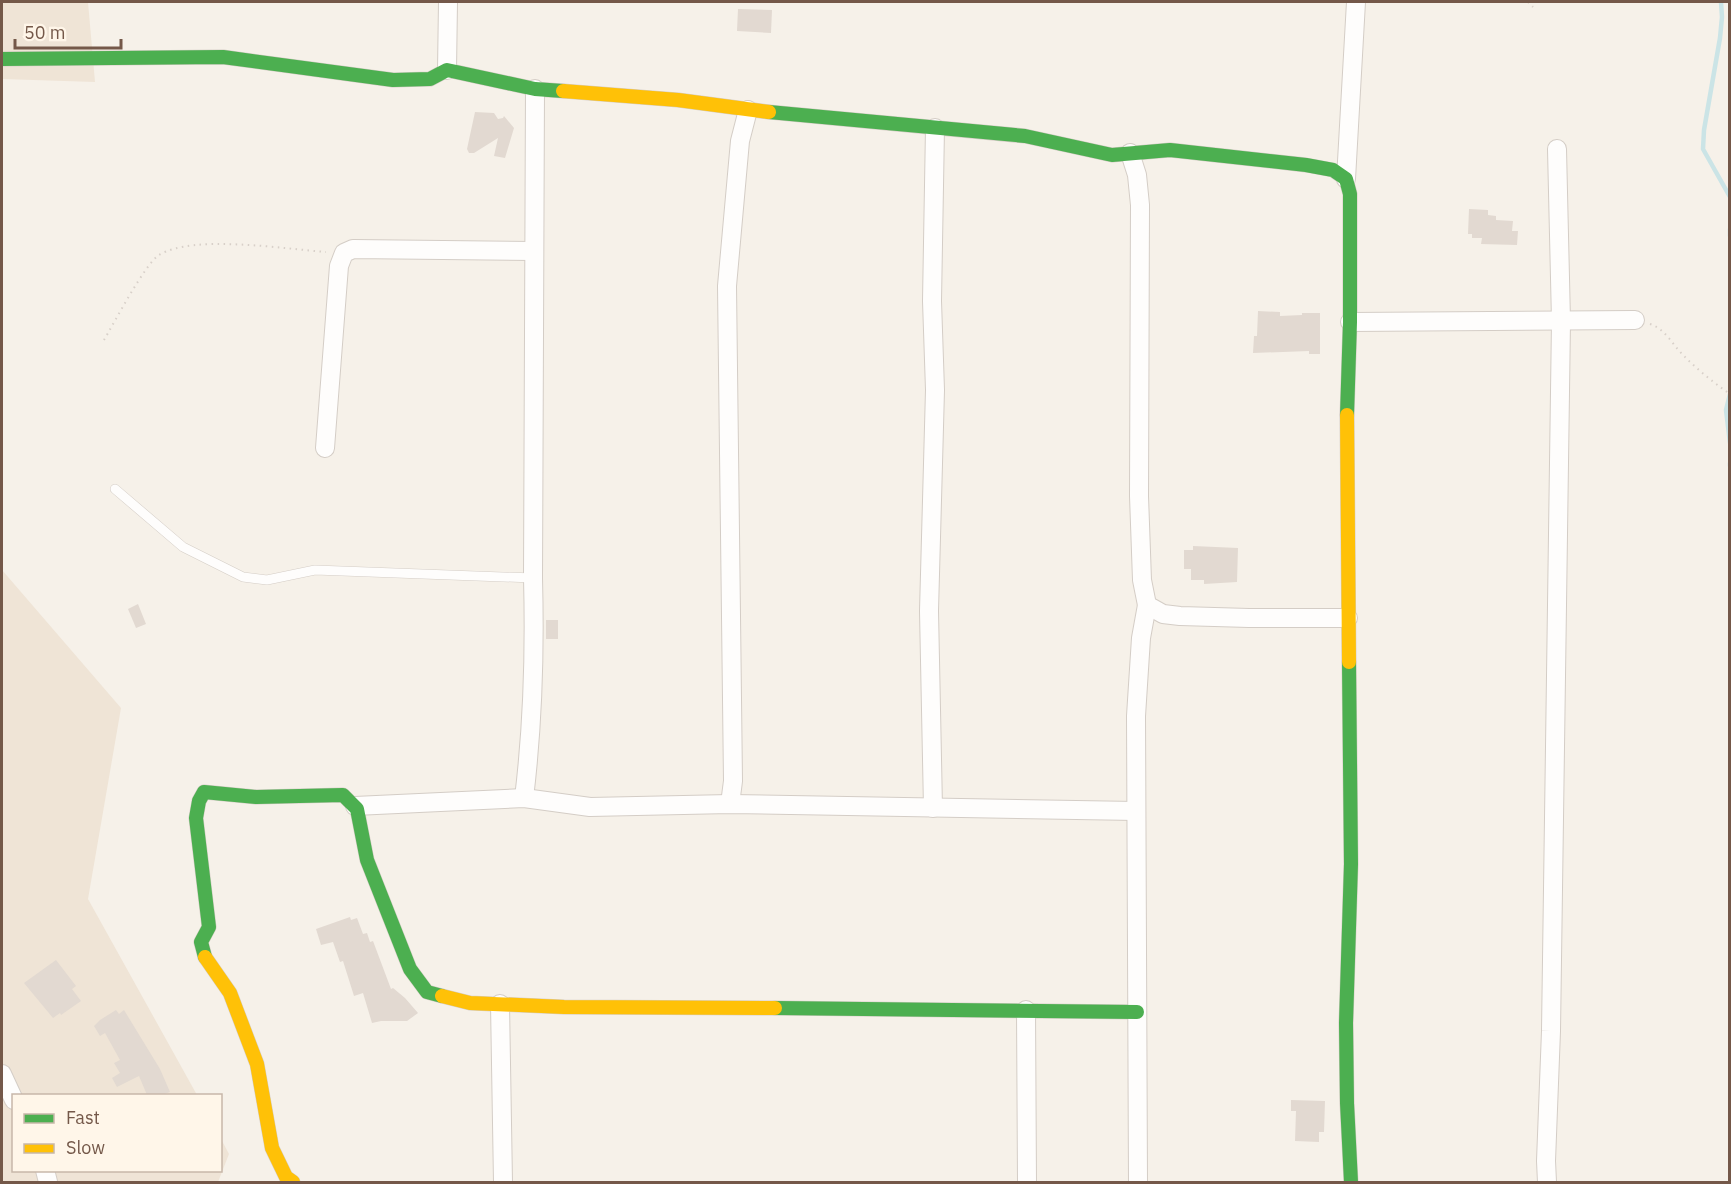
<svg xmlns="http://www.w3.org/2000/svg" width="1731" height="1184" viewBox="0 0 1731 1184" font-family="'IBM Plex Sans',sans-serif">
  <rect width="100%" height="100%" fill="#f6f1e9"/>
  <g fill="#efe4d6">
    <polygon points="2,2 88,2 95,82 2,79"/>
    <polygon points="2,570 121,708 88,899 197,1095 14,1096 14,1170 220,1170 221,1139 229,1154 218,1182 2,1182"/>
  </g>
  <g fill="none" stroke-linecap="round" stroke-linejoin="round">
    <g stroke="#cbe4e6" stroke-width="4.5">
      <polyline points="1721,2 1722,17 1720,38 1704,130 1703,149 1730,197"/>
      <polyline points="1730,229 1730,236"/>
      <polyline points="1730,394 1726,410 1730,443"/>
      <polyline points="1730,463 1730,466"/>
    </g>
  </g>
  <g fill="#e2d9d1">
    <polygon points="738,9 772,10 771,33 737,31"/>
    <polygon points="475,112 494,113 498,119 503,118 504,116 514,128 505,158 494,156 498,138 474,153 469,153 467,149"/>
    <polygon points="1469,209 1488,210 1488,215 1496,216 1496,220 1513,221 1512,231 1518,231 1517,245 1481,244 1482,238 1472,238 1472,234 1468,234"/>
    <polygon points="1258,311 1280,312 1280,316 1302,315 1302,313 1320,313 1320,354 1309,354 1309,351 1253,353 1254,336 1257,336"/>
    <polygon points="1193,546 1238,548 1237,582 1204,584 1204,580 1191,580 1191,569 1184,569 1184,550 1193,550"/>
    <polygon points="138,604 146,624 136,628 128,609"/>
    <rect x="546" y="620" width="12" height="19"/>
    <polygon points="350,917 351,920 357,918 363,934 367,933 370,942 373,941 391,989 393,988 405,998 418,1013 407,1021 381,1021 372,1023 363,993 354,996 343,961 340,962 333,942 321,945 316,929"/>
    <polygon points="56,960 76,986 72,989 81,1001 61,1015 60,1013 53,1018 24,983"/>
    <polygon points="116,1010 119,1014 124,1010 160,1069 170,1092 162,1095 147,1095 139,1076 117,1087 112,1078 120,1073 114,1063 120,1060 105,1033 100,1036 94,1026 100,1020"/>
    <polygon points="1291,1100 1325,1101 1324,1132 1319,1132 1319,1142 1295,1141 1296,1111 1291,1111"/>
  </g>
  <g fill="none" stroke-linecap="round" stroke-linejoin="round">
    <g stroke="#d4cdc6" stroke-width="10">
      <polyline id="lane" points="115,489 183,547 243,577 267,580 315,570 533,578"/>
    </g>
    <g stroke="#d4cdc6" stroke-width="20">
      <g id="street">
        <polyline points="447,70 448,2"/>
        <polyline points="1130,153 1137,175 1140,205 1139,496 1142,580 1147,605 1163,614 1180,616 1249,618 1348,618"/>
        <polyline points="1346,179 1356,2"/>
        <polyline points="1350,322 1635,320"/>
        <polyline points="325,448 339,266 344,253 353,249 534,251"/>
        <path d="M 524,798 C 533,724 535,653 533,578 L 535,89"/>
        <polyline points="730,804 733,781 727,286 740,141 748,110"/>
        <polyline points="355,806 524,798 590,807 730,804 1136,811"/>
        <polyline points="933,808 929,611 935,390 932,301 935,128"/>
        <polyline points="500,1004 503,1182"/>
        <polyline points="1026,1010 1027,1182"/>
        <polyline points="2,1074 14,1100"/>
        <polyline points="45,1170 48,1182"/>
        <polyline points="1138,1182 1136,716 1141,638 1147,605"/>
        <polyline points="1547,1182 1546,1161 1551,1031 1561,321 1557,149"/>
      </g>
    </g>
    <g stroke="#d5cdc6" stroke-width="15">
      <g id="fast">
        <polyline points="2,59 223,57 393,80 430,79 447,70 535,89 563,91"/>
        <polyline points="769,112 1025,136 1112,155 1170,150 1306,165 1333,170 1346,179 1350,194 1350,322 1347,415"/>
        <polyline points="1349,662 1351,864 1346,1023 1347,1103 1351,1182"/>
        <polyline points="205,957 201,942 209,927 196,818 199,801 204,792 256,797 343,795 357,809 367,860 410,969 427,992 442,996"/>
        <polyline points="775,1008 1137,1012"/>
      </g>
    </g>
    <g stroke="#d5cdc6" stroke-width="15">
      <g id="slow">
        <polyline points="563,91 678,100 769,112"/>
        <polyline points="1347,415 1349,662"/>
        <polyline points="205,957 230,993 257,1064 272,1148 286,1177 293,1182"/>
        <polyline points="442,996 470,1003 564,1007 775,1008"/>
      </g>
    </g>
    <g stroke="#d8d0c9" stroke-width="2" stroke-dasharray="1.5 4.5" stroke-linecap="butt">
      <polyline points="1528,2 1533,7"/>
      <path d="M 1650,324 C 1666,329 1673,346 1685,357 C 1698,370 1714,383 1730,394"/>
      <path d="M 104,340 C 114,323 145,264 159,255 C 193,234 285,249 326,252"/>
    </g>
    <use href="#lane" stroke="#fefdfc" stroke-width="9"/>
    <use href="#street" stroke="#fefdfc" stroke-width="18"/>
    <use href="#fast" stroke="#4caf50" stroke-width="14"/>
    <use href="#slow" stroke="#ffc107" stroke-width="14"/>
  </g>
  <rect width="1731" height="1184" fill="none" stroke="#745849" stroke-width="6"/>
  <rect x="12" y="1094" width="210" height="78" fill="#fff6e9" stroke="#c7b7a9" stroke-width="1.5"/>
  <rect x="24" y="1114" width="30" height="9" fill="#4caf50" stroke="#c7b7a9" stroke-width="1.5"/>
  <text x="66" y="1124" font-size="18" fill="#745849">Fast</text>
  <rect x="24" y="1144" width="30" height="9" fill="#ffc107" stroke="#c7b7a9" stroke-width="1.5"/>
  <text x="66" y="1154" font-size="18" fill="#745849">Slow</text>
  <path d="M15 39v9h106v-9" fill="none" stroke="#745849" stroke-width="3"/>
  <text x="24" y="39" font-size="18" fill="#745849" stroke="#fff6e9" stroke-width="4.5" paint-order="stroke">50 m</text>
</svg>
